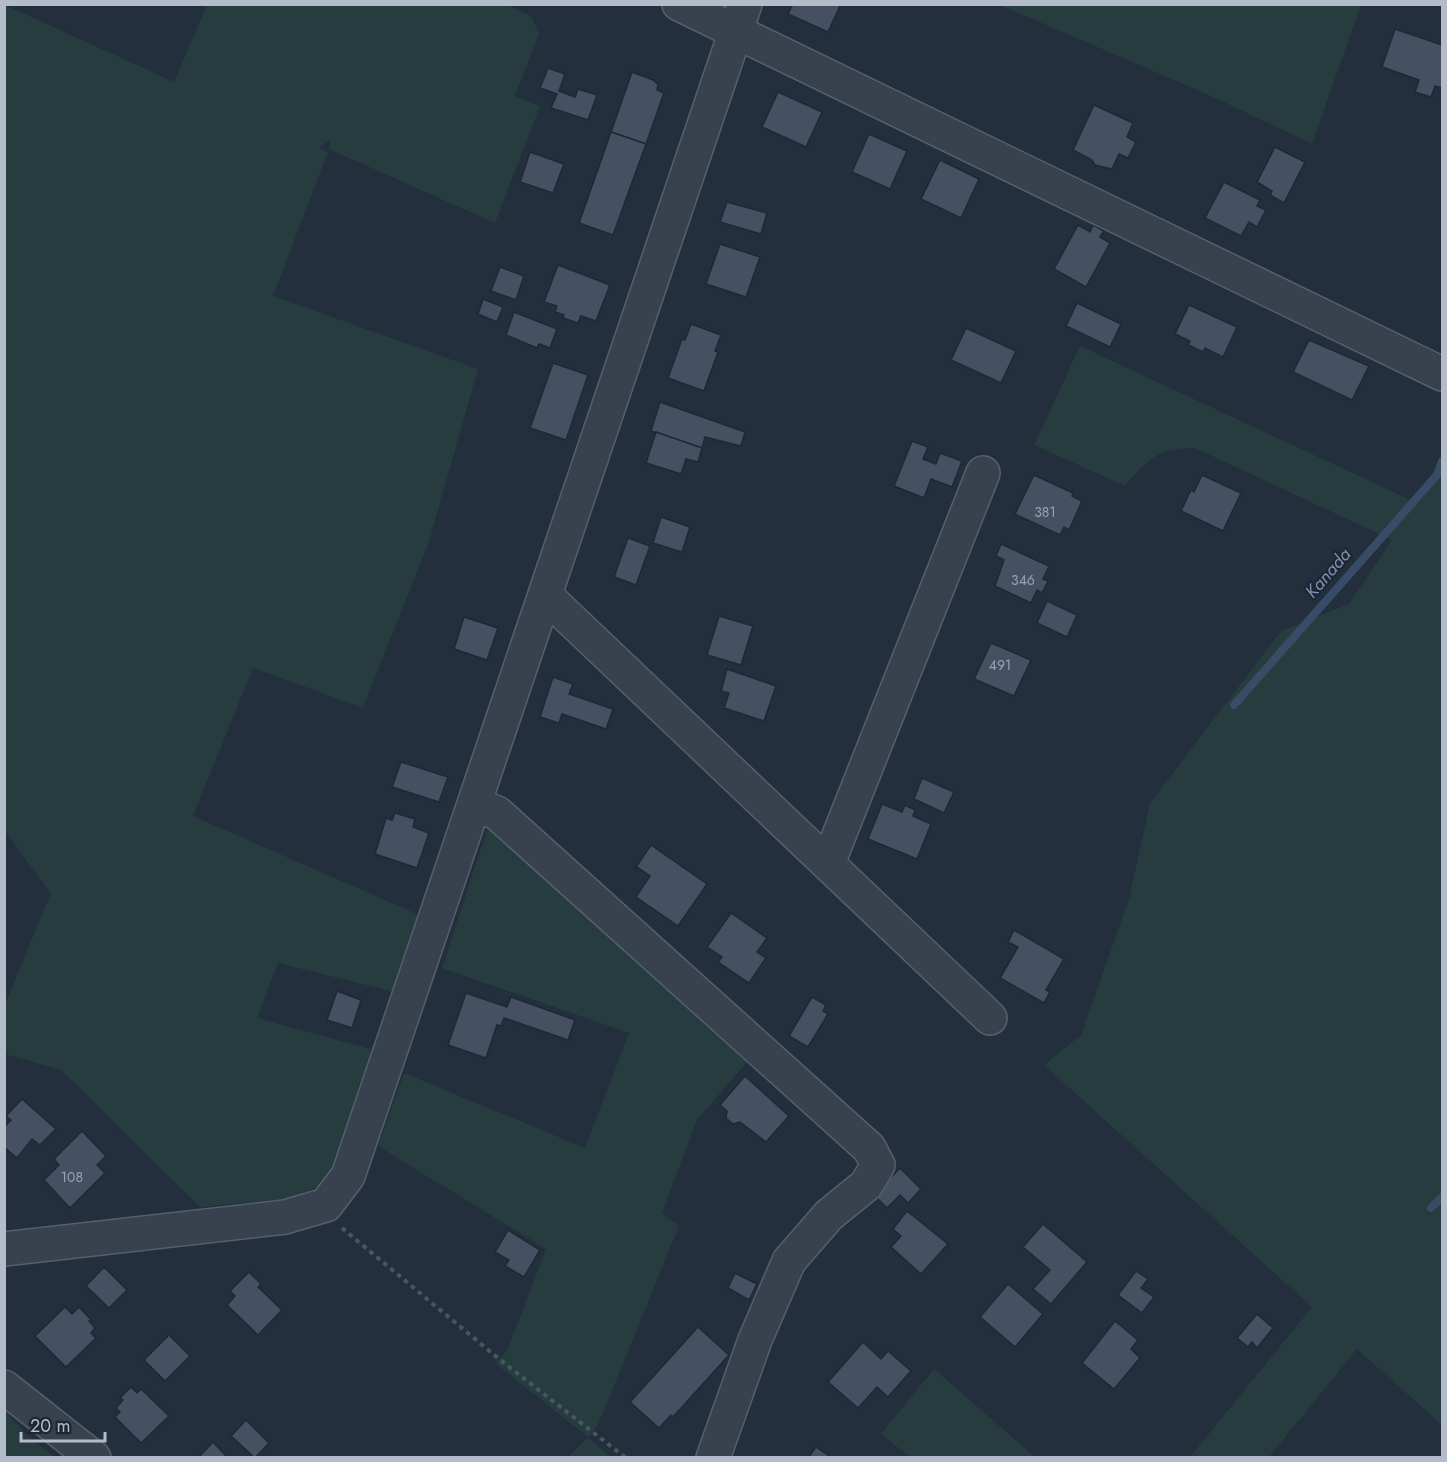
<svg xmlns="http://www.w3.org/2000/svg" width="1447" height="1462" viewBox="0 0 1447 1462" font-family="Jost,sans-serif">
  <rect width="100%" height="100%" fill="#242f3e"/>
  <g fill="#263c3f">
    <polygon points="505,4 531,16 539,34 515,96 540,106 495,223 329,149 331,139 319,148 328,152 273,296 478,369 429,542 363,708 253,668 193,816 426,918 402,994 278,963 257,1018 385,1053 344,1162 327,1181 306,1193 276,1200 200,1207 61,1070 5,1054 5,1004 51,893 5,831 5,5 174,82 207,5"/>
    <polygon points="1000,5 1361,5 1312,144 1209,95"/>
    <path d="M 1080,346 L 1417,503 L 1442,465 L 1442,1425 L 1357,1349 L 1269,1457 L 1190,1457 L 1312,1307 L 1044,1065 L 1081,1035 L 1129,899 L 1150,803 L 1281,631 L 1349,604 L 1392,540 L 1195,448 C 1159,448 1147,459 1125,486 L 1034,445 Z"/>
    <polygon points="488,827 752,1056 697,1120 662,1213 679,1226 598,1425 588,1438 611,1457 568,1457 588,1437 495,1363 507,1351 546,1249 378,1146 404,1073 585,1148 629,1033 442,968"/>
    <polygon points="934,1369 1035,1457 910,1457 881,1434"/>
    <polygon points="4,1410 25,1433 54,1457 5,1457"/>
  </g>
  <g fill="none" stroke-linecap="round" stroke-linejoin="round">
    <g stroke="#394c67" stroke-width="8">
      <polyline points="1234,705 1437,475 1442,461"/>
      <polyline points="1431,1208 1442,1197"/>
    </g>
  </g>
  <g fill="#455162" stroke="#1f2835" stroke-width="1.5">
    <polygon points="793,4 841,4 828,32 788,14"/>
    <polygon points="1395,29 1442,45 1442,88 1435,86 1431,97 1415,92 1419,80 1382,67"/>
    <polygon points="548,68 565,74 559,91 575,97 578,89 597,95 588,120 551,108 557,94 540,88"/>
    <polygon points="632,72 653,80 658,84 657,90 664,93 646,144 611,132"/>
    <polygon points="778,92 822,112 806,147 762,127"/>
    <polygon points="1094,105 1133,123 1127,137 1136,142 1128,158 1119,154 1112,169 1095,165 1092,160 1073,150"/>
    <polygon points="611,132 646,144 613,235 579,223"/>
    <polygon points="869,134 907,151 890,189 852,172"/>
    <polygon points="1275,147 1305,162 1284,203 1270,195 1272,191 1257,182"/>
    <polygon points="530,152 564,164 553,193 520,182"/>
    <polygon points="940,160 979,179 961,218 921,199"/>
    <polygon points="1224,182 1260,200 1257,206 1266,210 1257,227 1249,222 1241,236 1205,218"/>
    <polygon points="727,202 767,213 761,234 720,222"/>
    <polygon points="1078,225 1090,232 1093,225 1104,231 1100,237 1110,243 1086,287 1054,269"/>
    <polygon points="720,244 760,257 746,297 706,284"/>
    <polygon points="558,265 610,285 596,321 581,316 578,323 563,318 564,315 555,312 557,306 544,302"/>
    <polygon points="500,267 524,276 516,300 491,291"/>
    <polygon points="483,299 503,307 497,322 478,314"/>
    <polygon points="1077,303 1121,324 1110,347 1066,326"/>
    <polygon points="1189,305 1237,327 1223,357 1205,348 1203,352 1188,345 1190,341 1175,334"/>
    <polygon points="514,312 557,329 550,348 539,344 537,348 506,335"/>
    <polygon points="691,324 721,335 715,351 718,352 704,391 668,378 682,339 685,340"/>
    <polygon points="966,328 1016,351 1001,383 951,360"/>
    <polygon points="1309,340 1369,366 1352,400 1293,372"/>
    <polygon points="553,363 588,375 566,440 530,428"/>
    <polygon points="660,402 745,432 741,446 705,437 702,448 651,431"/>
    <polygon points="656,432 702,448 698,462 686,459 681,474 646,463"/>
    <polygon points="912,441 928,447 923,459 936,464 940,453 962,461 952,487 931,479 924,498 894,486"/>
    <polygon points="1034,475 1073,493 1072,496 1082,501 1069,530 1064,527 1060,535 1015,514"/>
    <polygon points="1202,475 1241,493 1223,531 1181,511 1191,490 1194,492"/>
    <polygon points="661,517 690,527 682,552 653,543"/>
    <polygon points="628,538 650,546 636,585 614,577"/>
    <polygon points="1001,544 1049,566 1043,579 1048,581 1042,593 1037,590 1031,603 995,586 1004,560 996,556"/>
    <polygon points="1047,601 1077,615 1067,637 1037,623"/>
    <polygon points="719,616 753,626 741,665 707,655"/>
    <polygon points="464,617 498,628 487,660 454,649"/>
    <polygon points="991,643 1031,660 1014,696 974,679"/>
    <polygon points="727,669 776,686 764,721 724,708 729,693 721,691"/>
    <polygon points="553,677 573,684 569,694 613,709 606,729 562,714 559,723 540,717"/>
    <polygon points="401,762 448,777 439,802 392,787"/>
    <polygon points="922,778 954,792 944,813 914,799"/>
    <polygon points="882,804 902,812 905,805 915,810 913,816 931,824 917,859 868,839"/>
    <polygon points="395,813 415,819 413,827 429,833 417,868 375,854 386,818 392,820"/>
    <polygon points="651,845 707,884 678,926 636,897 650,876 637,867 634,870"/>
    <polygon points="731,913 767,938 757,952 766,958 749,983 718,962 722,957 707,947"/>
    <polygon points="1014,930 1064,959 1046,990 1050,992 1044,1003 1000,978 1018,947 1008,942"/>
    <polygon points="337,991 361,1000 352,1028 327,1020"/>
    <polygon points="466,993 507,1007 511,997 575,1020 568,1040 504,1018 501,1026 497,1025 486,1058 448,1045"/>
    <polygon points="812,997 826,1005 823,1011 828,1014 808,1047 789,1036"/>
    <polygon points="745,1076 789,1116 766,1142 740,1122 733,1124 726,1118 727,1111 720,1105"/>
    <polygon points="22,1099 56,1129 40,1145 32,1139 17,1158 4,1147 4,1127 11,1120 6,1116"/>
    <polygon points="82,1131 106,1156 97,1165 105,1173 70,1208 44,1180 59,1165 54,1159"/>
    <polygon points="900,1168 921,1189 908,1203 900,1195 887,1208 874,1195"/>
    <polygon points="907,1211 948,1244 921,1274 891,1247 901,1236 893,1229"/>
    <polygon points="1043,1224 1087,1262 1051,1304 1033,1289 1050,1270 1023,1247"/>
    <polygon points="508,1230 540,1250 524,1277 505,1266 509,1260 495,1252"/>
    <polygon points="104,1267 127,1290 109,1308 86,1286"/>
    <polygon points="1136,1271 1148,1279 1141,1288 1154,1297 1142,1313 1118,1295"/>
    <polygon points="249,1272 261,1284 258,1287 282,1310 258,1335 227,1305 235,1296 230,1291"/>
    <polygon points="735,1273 757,1284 749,1300 728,1288"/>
    <polygon points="1008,1284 1043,1314 1015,1347 980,1317"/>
    <polygon points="65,1307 72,1314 79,1307 91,1320 89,1321 95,1328 91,1333 96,1338 66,1367 35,1336"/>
    <polygon points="1257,1314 1273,1328 1257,1348 1252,1342 1248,1347 1237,1338"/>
    <polygon points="1115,1321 1138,1340 1131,1349 1140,1358 1114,1389 1082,1363"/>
    <polygon points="698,1327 729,1355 673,1417 671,1415 659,1428 630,1402"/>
    <polygon points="169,1335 190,1356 165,1381 144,1360"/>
    <polygon points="863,1342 881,1359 888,1351 911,1371 888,1397 877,1387 858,1408 828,1382"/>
    <polygon points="131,1387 137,1393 141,1389 169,1416 141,1443 115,1417 120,1412 116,1408 123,1400 120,1398"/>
    <polygon points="246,1420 269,1443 255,1458 231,1436"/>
    <polygon points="213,1442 228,1458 198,1458"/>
    <polygon points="816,1447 832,1458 808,1458"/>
  </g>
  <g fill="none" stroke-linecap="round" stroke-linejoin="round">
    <g stroke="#565f6c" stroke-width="36">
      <g id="minor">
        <polyline points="679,4 1442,374"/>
        <polyline points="546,596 990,1018"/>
        <polyline points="476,804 497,813 869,1148 878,1165 866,1185 829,1215 789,1261 755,1340 713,1458"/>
        <polyline points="828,863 983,473"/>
        <polyline points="4,1249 285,1217 326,1205 348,1176 745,4"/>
        <polyline points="4,1387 94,1458"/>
      </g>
    </g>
    <polyline stroke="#44595c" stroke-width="4" stroke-dasharray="4.5 4.5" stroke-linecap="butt" points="342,1228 499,1359 626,1458"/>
    <use href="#minor" stroke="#38414e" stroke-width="33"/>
  </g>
  <g text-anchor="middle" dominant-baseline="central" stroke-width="4.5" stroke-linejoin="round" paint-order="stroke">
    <g font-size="14" fill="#98a1af">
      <text x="1045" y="512">381</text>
      <text x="1023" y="580">346</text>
      <text x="1000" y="665">491</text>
      <text x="72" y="1177">108</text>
    </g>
    <g font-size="18" font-style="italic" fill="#7c92b1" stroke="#1d2633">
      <text transform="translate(1328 573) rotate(-49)">Kanada</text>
    </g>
  </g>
  <rect width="1447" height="1462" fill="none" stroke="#b4bcc9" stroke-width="12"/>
  <path d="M21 1432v9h84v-9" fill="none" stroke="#b4bcc9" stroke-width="3"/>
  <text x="30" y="1432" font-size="18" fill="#b4bcc9" stroke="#1d2633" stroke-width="4.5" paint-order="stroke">20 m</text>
</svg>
